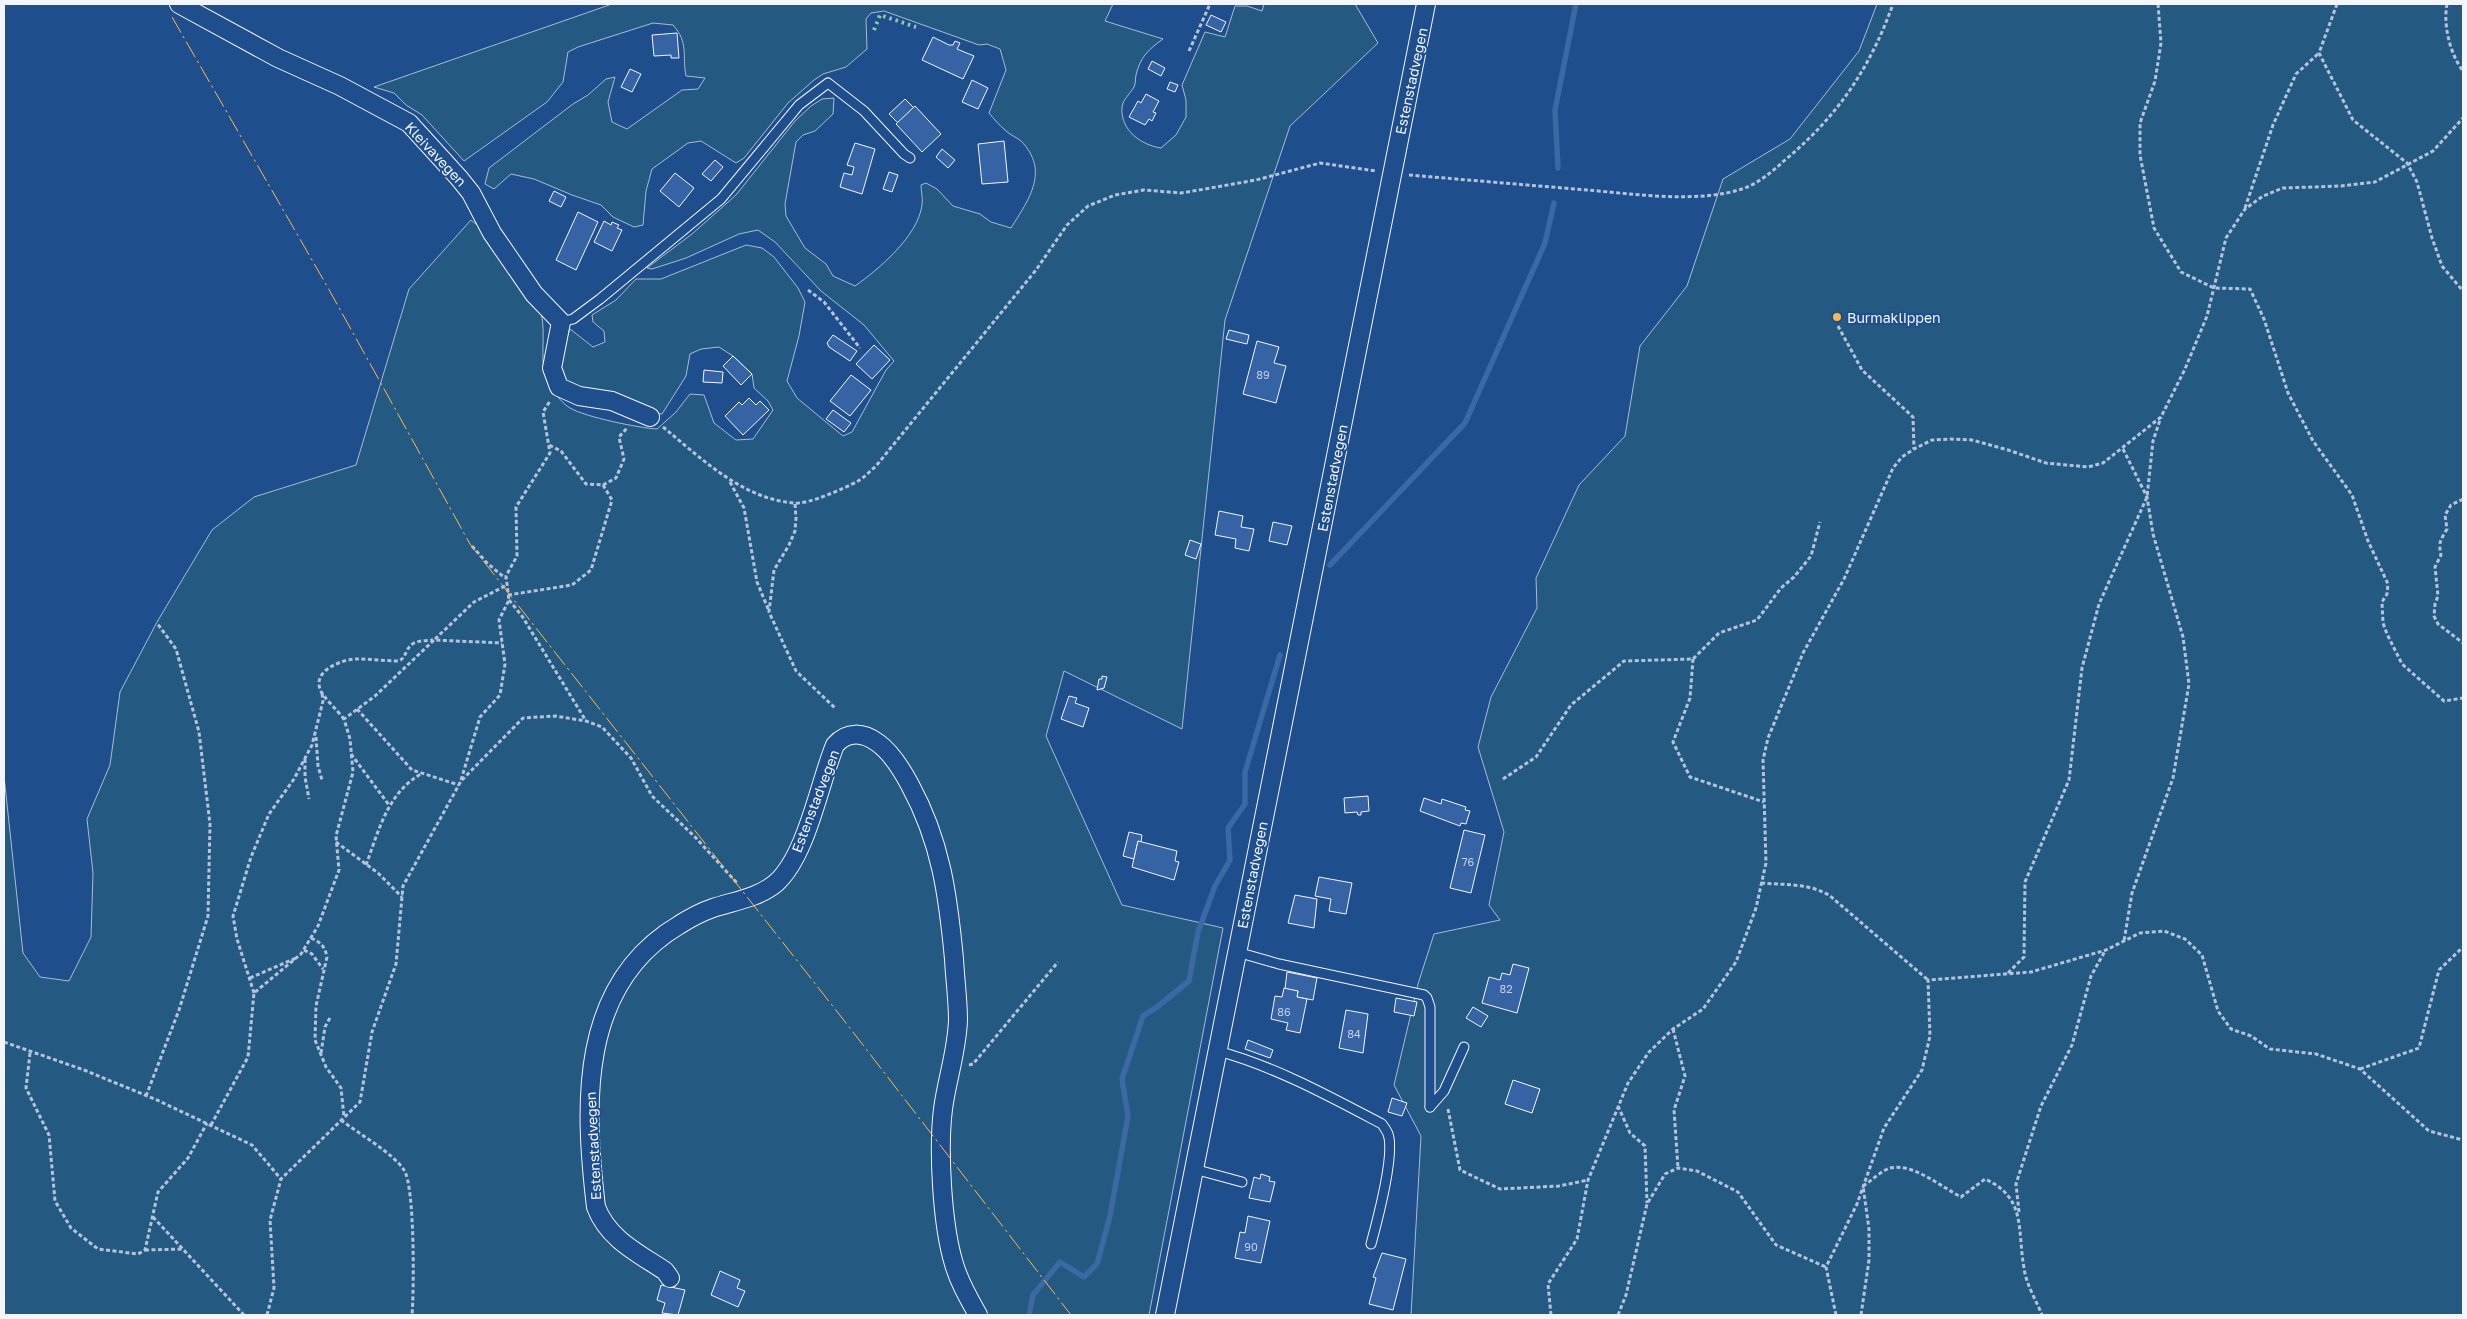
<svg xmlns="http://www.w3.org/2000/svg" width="2467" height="1319" viewBox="0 0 2467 1319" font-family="'Golos Text',sans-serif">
  <rect width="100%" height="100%" fill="#1f4e8c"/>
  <g fill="#245a82" stroke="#a8bbd7">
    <path d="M 612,4 L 1113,4 L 1105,21 L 1163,39 C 1149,49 1140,57 1136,75 C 1135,79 1136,83 1134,87 C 1131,93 1123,99 1122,107 C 1120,130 1141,145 1161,148 L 1176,135 L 1186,117 L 1186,100 L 1182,85 L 1205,32 L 1225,37 L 1235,6 L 1247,6 L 1262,11 L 1264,4 L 1355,4 L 1378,43 L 1290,126 L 1225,320 L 1182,729 L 1064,671 L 1046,736 L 1122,905 L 1223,928 L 1149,1315 L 4,1315 L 4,776 L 23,953 L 40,977 L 69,981 L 91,937 L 93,873 L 87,819 L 110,765 L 120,692 L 157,622 L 212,530 L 254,497 L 356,465 L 409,289 L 471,220 L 487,233 L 541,312 C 546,334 540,356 545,374 C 548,386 560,402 570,408 C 585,417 639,428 657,429 L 676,412 L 690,394 L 704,395 L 714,423 L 736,440 L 753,439 L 773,410 L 768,401 L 754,388 L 752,374 L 733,356 L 719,347 L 701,349 L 690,354 L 686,376 L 662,414 L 650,413 L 564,383 L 559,360 L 570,329 L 593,347 L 605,342 L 604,331 L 593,322 L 592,315 L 616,300 L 636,279 L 661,279 L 746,245 L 762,248 L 774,257 L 798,288 L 805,302 L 799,336 L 787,381 L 797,398 L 843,436 L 852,432 L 886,370 L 894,361 L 864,325 L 821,291 L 775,242 L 758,230 L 739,234 L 686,258 L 652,269 L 647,268 L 692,234 L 736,195 L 795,121 L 811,106 L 822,99 L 834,98 L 833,114 L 815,131 L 803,135 L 796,142 L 785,204 L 786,216 L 805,248 L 826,264 L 833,276 L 855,286 C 879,269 918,236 922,205 C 923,198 921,191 921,185 L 926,183 L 937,189 L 953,206 L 980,214 L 991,222 L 1011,228 C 1029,199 1050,171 1021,141 C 1016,137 1010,135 1005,130 C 999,125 994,119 989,113 L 1006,70 L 1000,49 L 987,44 L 979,45 L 884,11 L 871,13 L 866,19 L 867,49 L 846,67 L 823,74 L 814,80 L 788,103 L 744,158 L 736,163 L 701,141 L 688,143 L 652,169 L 646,191 L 643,225 L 634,227 L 613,217 L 601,205 L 572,195 L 534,179 L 511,174 L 494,189 L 485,184 L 489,168 L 573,104 L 588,95 L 606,79 L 615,77 L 608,102 L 612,122 L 627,129 L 682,90 L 698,89 L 705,78 L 686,76 C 682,55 689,43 673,25 L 653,23 L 578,47 L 568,52 L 563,82 L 547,102 L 464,161 L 422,115 L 406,105 L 394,93 L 374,87 Z"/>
    <polygon points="1877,4 2463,4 2463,1315 1411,1315 1421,1136 1394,1085 1418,984 1434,934 1500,920 1489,905 1504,832 1478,747 1491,697 1537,608 1536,578 1579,485 1625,436 1640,346 1687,286 1723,179 1790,139 1859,51"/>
  </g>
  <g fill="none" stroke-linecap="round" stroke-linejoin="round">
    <g stroke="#3b69a3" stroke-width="5.5">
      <polyline points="1558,168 1555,110 1576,4"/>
      <polyline points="1330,565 1465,423 1545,243 1554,203"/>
      <polyline points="1029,1315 1033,1295 1060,1262 1084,1277 1097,1264 1110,1216 1128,1116 1122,1079 1143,1016 1157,1007 1189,981 1198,932 1215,886 1230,860 1228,828 1245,804 1245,772 1280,655"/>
    </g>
  </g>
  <g fill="#3563a3" stroke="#f2f6ff">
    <polygon points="1211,15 1226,22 1221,32 1206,25"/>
    <polygon points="677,33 679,58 671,58 671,55 654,56 652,35"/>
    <polygon points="933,37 949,45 953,45 955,41 960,43 957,49 974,56 963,79 922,60"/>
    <polygon points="1152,61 1165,68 1161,76 1148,69"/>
    <polygon points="630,69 641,74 632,92 621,87"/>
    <polygon points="972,80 988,88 978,109 962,102"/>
    <polygon points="1170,82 1178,85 1175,92 1167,89"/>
    <polygon points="1146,94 1159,101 1153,112 1156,113 1152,121 1149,119 1145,125 1129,117 1138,101 1141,103"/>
    <polygon points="905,99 914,108 898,123 889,114"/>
    <polygon points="915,106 941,134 922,152 896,124"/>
    <polygon points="1004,141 1008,182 982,184 978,144"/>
    <polygon points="855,143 875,149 862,194 840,187 844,173 852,175 854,167 847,165"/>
    <polygon points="942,149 955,160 948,168 936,157"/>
    <polygon points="715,160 723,167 711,181 702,174"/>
    <polygon points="889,172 898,175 892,192 883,189"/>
    <polygon points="675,173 694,188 679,207 660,191"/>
    <polygon points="554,191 566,197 561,207 549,201"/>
    <polygon points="578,212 598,222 576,270 556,260"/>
    <polygon points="604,221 611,225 612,222 619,225 617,228 622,230 612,251 594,242"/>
    <polygon points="1229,330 1249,335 1247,344 1226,339"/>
    <polygon points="833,335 857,351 850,361 829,347 827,343"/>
    <polygon points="1257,341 1279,347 1274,363 1286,366 1276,403 1243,394"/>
    <polygon points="874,345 890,360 872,379 856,364"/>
    <polygon points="733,356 752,374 741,385 723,366"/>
    <polygon points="704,370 723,372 722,383 703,382"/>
    <polygon points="851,375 871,390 850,416 830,401"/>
    <polygon points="749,398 756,405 760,401 769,410 743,435 725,416 739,402 742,405"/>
    <polygon points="833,410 851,423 844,432 826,419"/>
    <polygon points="1219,511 1243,516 1241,527 1254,529 1249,551 1235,548 1236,539 1215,535"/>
    <polygon points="1273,522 1292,526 1287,545 1269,541"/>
    <polygon points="1190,540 1201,544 1196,559 1185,555"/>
    <polygon points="1102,676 1107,677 1104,688 1097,690 1099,679 1102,679"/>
    <polygon points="1069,696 1077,698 1075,703 1089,708 1083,727 1061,719"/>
    <polygon points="1368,796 1369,811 1361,812 1361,815 1358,815 1357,812 1345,813 1344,798"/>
    <polygon points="1424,798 1441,804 1442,799 1466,807 1465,810 1470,811 1466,824 1461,823 1460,826 1420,811"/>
    <polygon points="1464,830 1485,835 1471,893 1450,888"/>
    <polygon points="1129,832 1142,835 1141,842 1138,841 1134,859 1123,856"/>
    <polygon points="1138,841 1177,851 1175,861 1179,862 1174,880 1132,867"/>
    <polygon points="1319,877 1352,883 1346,914 1329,911 1331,899 1315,896"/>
    <polygon points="1295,895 1317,899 1314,928 1288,923"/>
    <polygon points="1513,964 1529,968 1517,1013 1482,1003 1489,977 1500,980 1502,973 1510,975"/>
    <polygon points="1287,972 1317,978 1313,1000 1297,997 1298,991 1285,989"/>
    <polygon points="1284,988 1298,991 1297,997 1307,999 1300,1033 1286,1030 1288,1023 1271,1019 1275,996 1282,997"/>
    <polygon points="1396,998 1417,1002 1414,1016 1394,1012"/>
    <polygon points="1473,1007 1488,1016 1481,1027 1466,1018"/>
    <polygon points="1346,1010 1368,1014 1363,1053 1339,1048"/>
    <polygon points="1248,1040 1273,1050 1270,1058 1245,1049"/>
    <polygon points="1513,1080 1540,1089 1532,1113 1505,1104"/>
    <polygon points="1392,1098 1407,1103 1402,1116 1388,1112"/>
    <polygon points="1261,1174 1270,1177 1269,1181 1275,1182 1270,1202 1249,1198 1254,1177 1260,1179"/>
    <polygon points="1248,1216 1270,1221 1261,1263 1235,1258 1240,1232 1245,1233"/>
    <polygon points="1382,1253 1406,1259 1393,1310 1369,1304 1376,1278 1373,1277"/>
    <polygon points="720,1271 740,1280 737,1288 745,1291 738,1307 711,1295"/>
    <polygon points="661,1285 685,1290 678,1315 662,1313 665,1303 657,1300"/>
  </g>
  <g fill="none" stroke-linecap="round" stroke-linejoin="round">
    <g stroke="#f2f6ff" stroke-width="11">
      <g id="service">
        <polyline points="561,322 573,319 600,299 721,199 799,105 828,83 864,111 904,154 910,158"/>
        <polyline points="1237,952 1279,964 1424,995 1427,998 1430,1007 1430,1107"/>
        <path d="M 1218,1051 C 1276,1067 1329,1096 1382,1124 C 1384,1127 1387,1131 1388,1134 C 1395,1154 1377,1222 1371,1244"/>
        <polyline points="1430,1107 1444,1091 1464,1047"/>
        <polyline points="1194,1169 1242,1182"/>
      </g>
    </g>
    <g stroke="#f2f6ff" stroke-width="20">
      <g id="minor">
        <polyline points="179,4 278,58 340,86 409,123 459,178 471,193 492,233 534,294 561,322 552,368 559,387 579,396 612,401 650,417"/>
        <path d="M 670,1278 L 665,1271 C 638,1253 608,1239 596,1207 C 584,1106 578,985 679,925 C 690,918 701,912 713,908 C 734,901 758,898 776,883 C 807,855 819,784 835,745 C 847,731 863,732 878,743 C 892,753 902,770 910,785 C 941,842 948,895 954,959 C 955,979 958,1000 958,1020 C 957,1051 947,1079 943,1109 C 938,1150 942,1225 954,1264 C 959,1282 969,1299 978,1315"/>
        <polyline points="1165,1315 1426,4"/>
      </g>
    </g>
    <g stroke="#b3c4dc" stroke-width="3" stroke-dasharray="4 2.5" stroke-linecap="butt">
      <polyline points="2158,4 2161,43 2155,81 2140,123 2140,155 2154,228 2181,272 2214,288 2250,289 2264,319 2288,393 2313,441 2352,495 2368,541 2388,584 2387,594 2382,602 2383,623 2387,634 2402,664 2444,701 2463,698"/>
      <polyline points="2337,4 2319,53 2353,120 2407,163 2417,182 2432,238 2442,266 2463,291"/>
      <path d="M 2447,4 C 2443,25 2450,54 2463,71"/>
      <polyline points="1189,51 1210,4"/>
      <path d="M 1409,175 C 1468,180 1527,185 1587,190 C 1635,194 1699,204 1745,188 C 1760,182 1773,171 1785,160 C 1838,116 1870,68 1893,4"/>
      <polyline points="2245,208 2273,125 2296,74 2319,53"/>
      <polyline points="808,290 824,302 860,348"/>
      <polyline points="1838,326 1862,370 1913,417 1914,449"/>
      <path d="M 663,427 C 701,458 741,498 793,503 C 808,505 845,488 858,481 C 865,477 870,471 876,466 L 1036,270 L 1067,225 L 1088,206 L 1115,195 L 1144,190 L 1181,193 L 1205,189 L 1256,180 L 1320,163 L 1376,171"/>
      <polyline points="2123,449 2147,497 2153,534 2183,637 2189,684 2173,778 2132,893 2124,941"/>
      <polyline points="730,482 744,508 757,582 769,611"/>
      <polyline points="603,485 616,478 624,459 619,437 628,427"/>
      <path d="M 2463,499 L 2451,505 L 2445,515 L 2447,529 C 2441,540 2438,541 2441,555 L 2435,567 L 2438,596 L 2435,604 L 2434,616 L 2438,624 L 2463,643"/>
      <polyline points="795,504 796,518 795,531 789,545 774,570 769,612 796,671 836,709"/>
      <polyline points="472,546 487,563 505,578"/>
      <polyline points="508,595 572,585 591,570 612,500 603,485 586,484 561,451 549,445"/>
      <polyline points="509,600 522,616 586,721"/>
      <polyline points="435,639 474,602 507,585"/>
      <polyline points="1693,659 1690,698 1673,742 1690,777 1764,802"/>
      <polyline points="357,709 412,770 459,785"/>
      <path d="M 344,719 C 338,711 322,696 320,689 C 313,670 343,659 357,659 C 371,659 385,661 399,661 C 404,658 404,656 407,651 C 411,640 423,641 433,640"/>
      <polyline points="316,737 318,766 322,780"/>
      <polyline points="351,754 389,805"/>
      <polyline points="305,759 305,777 309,799"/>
      <polyline points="1503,779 1536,757 1571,705 1624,661 1693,659 1719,633 1757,620 1781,588 1794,577 1811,556 1820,522"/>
      <polyline points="461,780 480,717 500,695 505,664 499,620 509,600 506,576 517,556 516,507 550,453 543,412 550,401"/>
      <polyline points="336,842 378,873 402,897"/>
      <path d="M 366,865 C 379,830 388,791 423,773"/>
      <path d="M 1761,883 C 1784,885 1808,883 1829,895 L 1928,980"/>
      <path d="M 311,938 C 320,942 325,946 327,957 L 316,1006 L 315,1040 L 326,1067 L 341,1088 L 344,1117"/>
      <polyline points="304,950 312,954 323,969"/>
      <polyline points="2008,973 2024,957 2025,882 2069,780 2082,668 2099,604 2147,497 2153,441 2161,417"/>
      <polyline points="250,978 296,958"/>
      <polyline points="254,993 237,939 233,916 251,857 269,814 294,779 312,745 323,701 322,693"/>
      <polyline points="1673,1029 1685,1076 1674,1110 1678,1168"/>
      <polyline points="4,1042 84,1070 157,1100 252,1145 281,1179"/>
      <polyline points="30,1053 26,1088 49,1135 55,1201 71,1228 98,1249 138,1254 145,1250 158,1192 188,1158 207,1123"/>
      <polyline points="321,1053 325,1027 331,1016"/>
      <polyline points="969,1065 973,1064 1058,962"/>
      <polyline points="2360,1069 2419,1048 2439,970 2463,947"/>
      <polyline points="146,1096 179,1010 208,916 209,869 210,824 199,732 176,649 157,623"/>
      <polyline points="1618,1106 1630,1133 1645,1146 1647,1203"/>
      <polyline points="1448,1109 1460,1170 1500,1189 1559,1186 1588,1180"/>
      <path d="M 341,1120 C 359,1134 393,1153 404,1170 C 415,1186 414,1292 412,1315"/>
      <polyline points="211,1125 248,1057 254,993 301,954 318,926 339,870 336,836 353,772 350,739 344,719 375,696 434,640 502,643"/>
      <polyline points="2019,1212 2016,1184 2041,1106 2072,1045 2091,976 2105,951"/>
      <polyline points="153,1217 244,1315"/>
      <polyline points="145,1250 183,1249"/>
      <polyline points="267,1315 274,1288 270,1220 281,1179 360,1102 372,1032 396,964 403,886 461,781 523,718 555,716 586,721 602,727 631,758 652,796 695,837 737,883"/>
      <polyline points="1551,1315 1548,1284 1577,1239 1588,1180 1628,1083 1649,1052 1673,1029 1703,1009 1736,962 1756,908 1766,863 1763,760 1768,738 1803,653 1844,579 1893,468 1902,457 1914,449 1932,440 1951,439 1972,440 2008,450 2046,463 2088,467 2103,463 2161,417 2185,369 2207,316 2226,238 2245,209 2263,196 2283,188 2341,186 2375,182 2433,151 2463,118"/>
      <polyline points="1618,1315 1626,1295 1647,1204 1665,1174 1678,1168 1697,1171 1738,1192 1776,1245 1826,1267"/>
      <polyline points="1836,1315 1826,1267 1857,1204 1884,1128 1922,1070 1930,1036 1928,980 2031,972 2106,950 2140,933 2164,931 2185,939 2202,955 2218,1011 2231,1029 2251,1036 2270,1049 2316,1054 2360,1069 2429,1131 2463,1140"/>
      <path d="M 1861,1315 L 1869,1260 L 1869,1229 L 1863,1186 C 1871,1181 1881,1171 1890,1168 C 1913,1163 1940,1186 1961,1197 L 1985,1179 C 2027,1198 2017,1230 2024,1268 C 2026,1284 2036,1300 2042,1315"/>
    </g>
    <use href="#service" stroke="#1f4e8c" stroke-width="9"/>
    <use href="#minor" stroke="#1f4e8c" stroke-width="18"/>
    <polyline stroke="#97c8a6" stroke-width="4" stroke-dasharray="2.5 4" stroke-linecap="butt" points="874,30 880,15 916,27"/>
    <polyline stroke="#ffb74d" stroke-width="1" stroke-dasharray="18 4 2.5 4" stroke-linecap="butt" points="172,17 327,286 470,544 846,1023 1071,1315"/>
  </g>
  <circle fill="#ffb74d" stroke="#1f4e8c" stroke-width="2" cx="1837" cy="317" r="5"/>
  <g text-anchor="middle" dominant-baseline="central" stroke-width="4" stroke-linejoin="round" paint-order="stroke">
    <g font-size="11" fill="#c3d1e8">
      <text x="1263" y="374">89</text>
      <text x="1468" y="861">76</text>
      <text x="1506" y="988">82</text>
      <text x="1284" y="1011">86</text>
      <text x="1354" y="1033">84</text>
      <text x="1251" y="1246">90</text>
    </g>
    <g font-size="14" fill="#f2f6ff" stroke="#1f4e8c">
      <text transform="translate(1411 81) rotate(-78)">Estenstadvegen</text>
      <text transform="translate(436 154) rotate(47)">Kleivavegen</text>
      <text transform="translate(1332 478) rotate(-79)">Estenstadvegen</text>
      <text transform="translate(815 801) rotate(-69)">Estenstadvegen</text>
      <text transform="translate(1252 875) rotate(-79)">Estenstadvegen</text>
      <text transform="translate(593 1146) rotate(-93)">Estenstadvegen</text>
    </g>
    <g font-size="14" fill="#f2f6ff" stroke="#1f4e8c" text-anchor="start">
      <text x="1847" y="317">Burmaklippen</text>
    </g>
  </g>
  <rect width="2467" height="1319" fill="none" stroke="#f2f6ff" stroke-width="10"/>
</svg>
